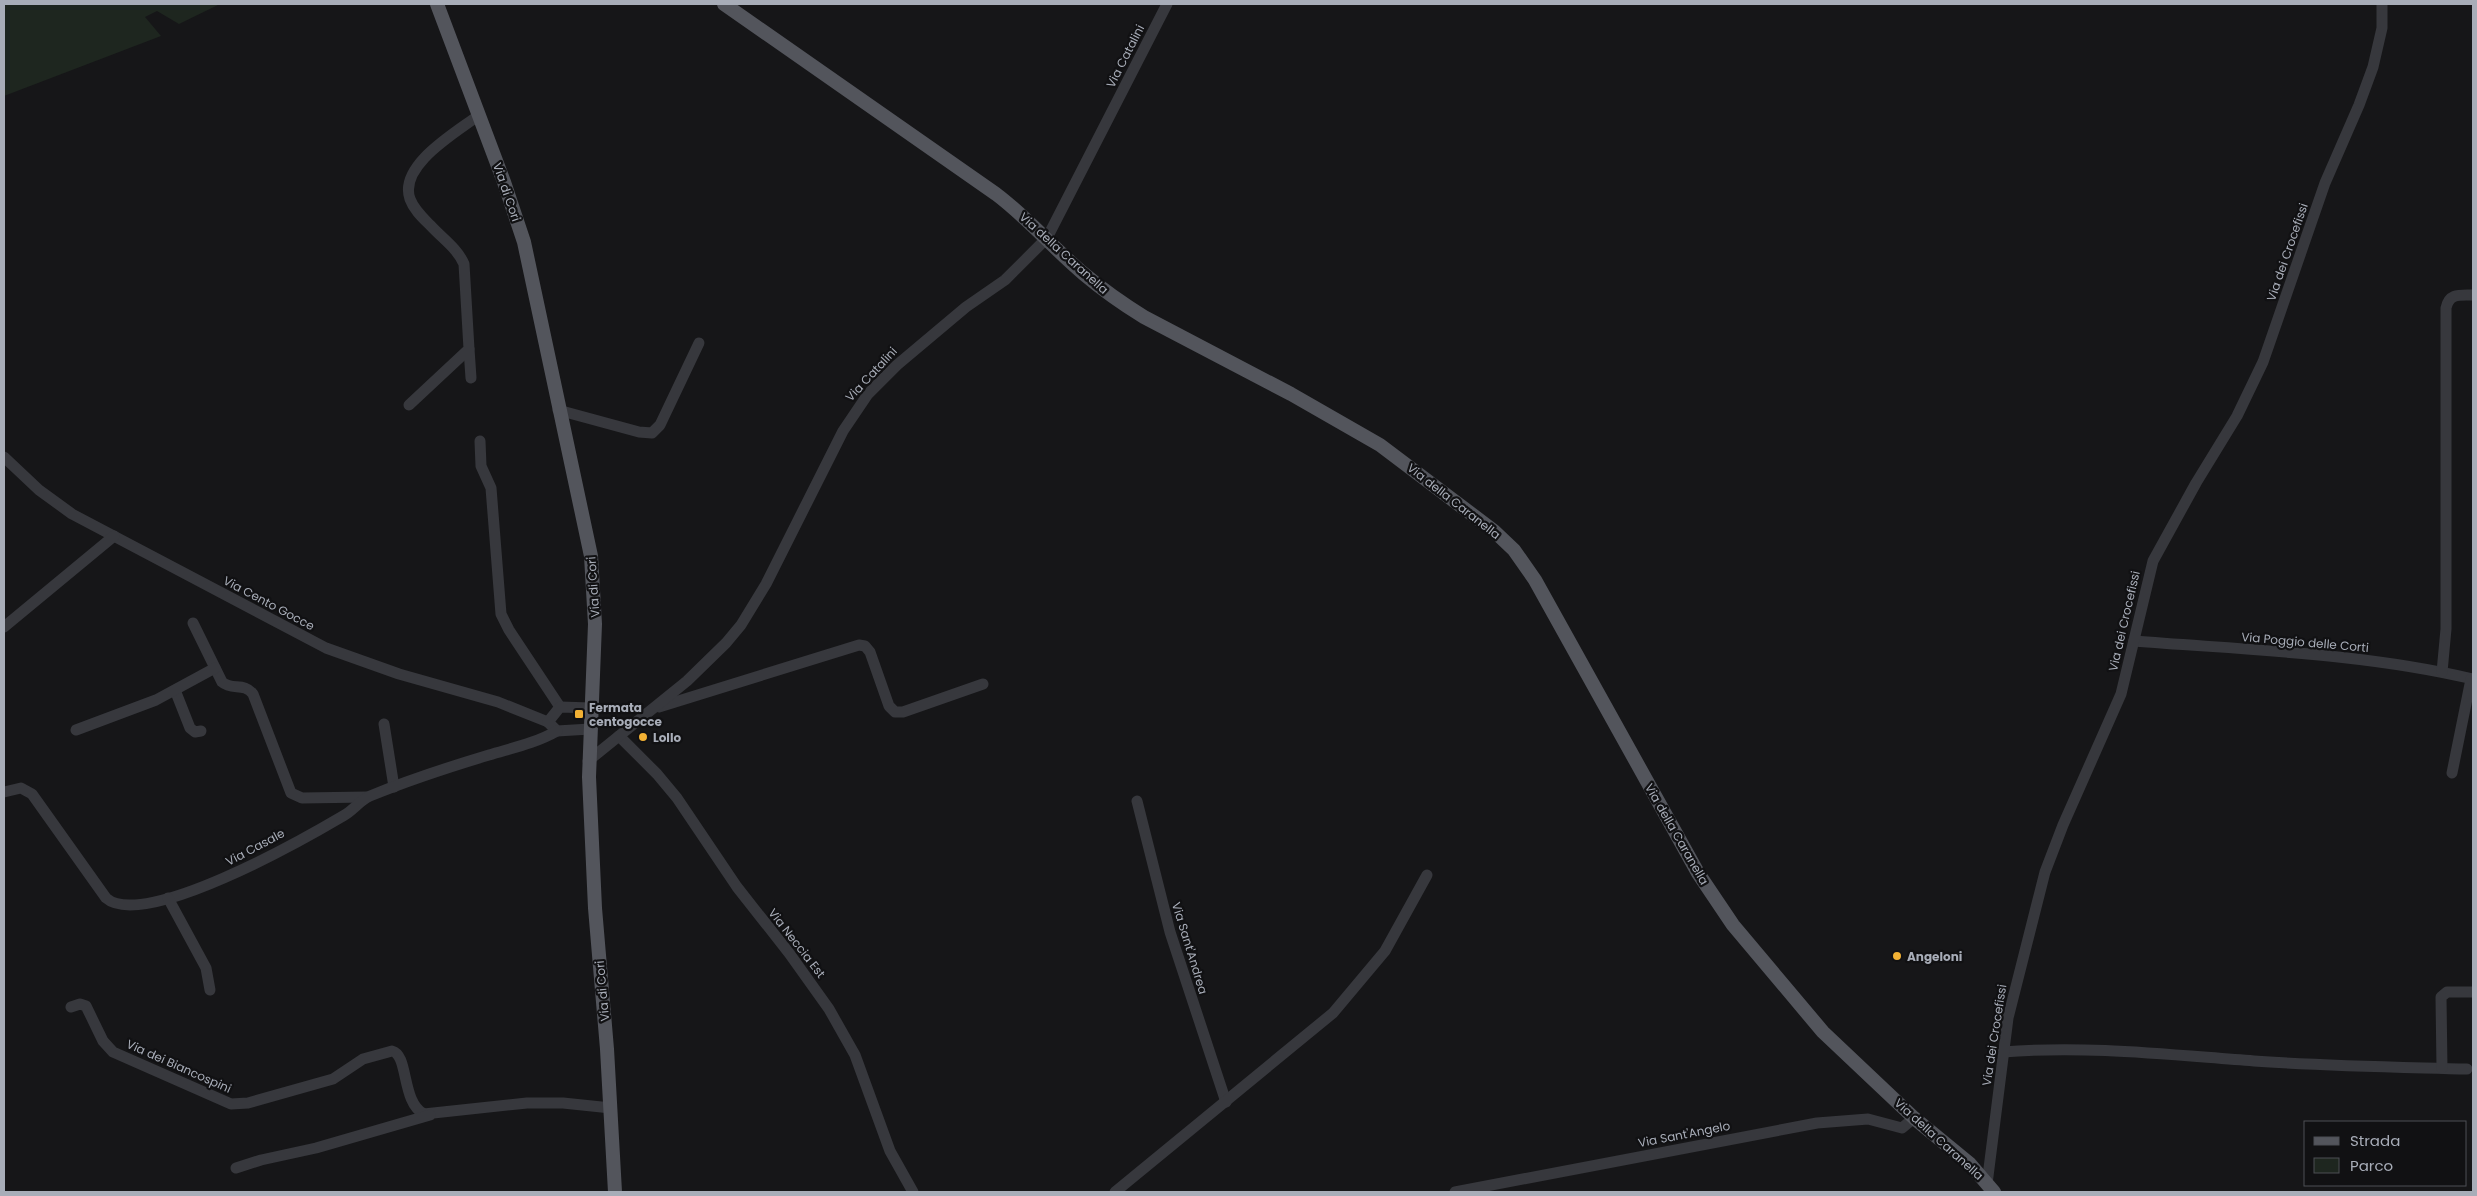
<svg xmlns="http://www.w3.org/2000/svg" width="2477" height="1196" viewBox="0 0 2477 1196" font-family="Poppins,sans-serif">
  <rect width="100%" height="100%" fill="#161618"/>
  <polygon fill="#1e261f" points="4,4 220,4 179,24 157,11 145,17 161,36 4,96"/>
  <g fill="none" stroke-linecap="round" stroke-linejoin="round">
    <g stroke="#37383d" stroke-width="11">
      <polyline points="469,349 471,378"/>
      <path d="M 409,405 L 469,349 L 464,264 C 457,248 443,239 431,226 C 423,218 414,210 410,199 C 398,165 457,132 479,115"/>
      <polyline points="558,410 639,432 652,433 660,425 699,343"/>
      <polyline points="480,441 481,466 491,488 501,614 509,630 560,707"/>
      <polyline points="4,457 39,490 72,514 326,648 399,674 498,702 548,722"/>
      <path d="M 193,623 L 222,682 C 232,691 244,682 253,694 L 291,793 L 302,798 L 367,797"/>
      <polyline points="4,627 114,536"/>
      <path d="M 2134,641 C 2247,650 2363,653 2473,679"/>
      <path d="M 2442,672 L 2446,629 L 2446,308 C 2449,293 2460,295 2473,295"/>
      <polyline points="175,690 190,728 195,732 201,731"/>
      <polyline points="659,707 859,645 865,646 870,652 889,706 895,712 903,712 983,684"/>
      <polyline points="384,724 394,787"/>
      <polyline points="590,729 557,731 548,722 560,707 591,708"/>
      <polyline points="76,730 156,700 215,668"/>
      <polyline points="619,736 657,774 677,798 737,887 789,953 829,1009 855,1055 890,1151 913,1192"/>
      <polyline points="588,761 687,681 726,643 741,625 766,584 843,431 868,394 897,365 966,307 1005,280 1047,238 1167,4"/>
      <polyline points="2452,773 2471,679"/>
      <path d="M 4,792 L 21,788 L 32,794 L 106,898 C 143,931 304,839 343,816 C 353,811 360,800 370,796 C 409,780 449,767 489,755 C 512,748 536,743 557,731"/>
      <polyline points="1137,801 1170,932 1226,1102"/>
      <polyline points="168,898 206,968 210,990"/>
      <path d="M 71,1007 L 80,1004 L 86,1006 L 103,1041 L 113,1052 L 231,1104 L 248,1103 L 333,1079 L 363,1059 L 392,1051 C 409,1055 401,1102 424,1114 L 527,1103 L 563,1103 L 611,1108"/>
      <path d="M 2003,1052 C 2087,1045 2171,1055 2254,1061 C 2325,1066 2396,1067 2467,1069"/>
      <polyline points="2442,1068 2441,997 2447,992 2473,992"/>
      <polyline points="236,1168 261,1160 316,1148 430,1115"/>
      <polyline points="1987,1184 2008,1018 2045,872 2063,825 2121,694 2153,561 2196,483 2237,416 2263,362 2325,183 2359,105 2373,67 2382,28 2382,4"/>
      <polyline points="1115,1192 1333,1013 1385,951 1427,875"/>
      <polyline points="1455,1192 1817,1123 1868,1119 1902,1128 1914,1118"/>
    </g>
    <g stroke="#53555c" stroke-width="14">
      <polyline points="437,4 504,182 524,242 591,556 595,624 589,777 595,908 607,1049 615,1192"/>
      <path d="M 724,4 L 996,194 C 1028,218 1054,249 1084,274 C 1103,290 1123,304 1144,317 L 1291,394 L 1380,445 L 1494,531 L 1514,550 L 1535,580 L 1698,873 L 1733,925 L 1823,1032 L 1914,1118 L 1970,1164 L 1994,1192"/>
    </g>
  </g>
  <g fill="#f2b134" stroke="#111113" stroke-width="2">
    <rect x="574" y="709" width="10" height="10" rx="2.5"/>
    <circle cx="643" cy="737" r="5"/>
    <circle cx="1897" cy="956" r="5"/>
  </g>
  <g text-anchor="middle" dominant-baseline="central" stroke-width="4.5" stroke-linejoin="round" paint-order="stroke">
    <g font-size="12" fill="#a8adb8" stroke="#111113">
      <text transform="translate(1125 56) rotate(-63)">Via Catalini</text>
      <text transform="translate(507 192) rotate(71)">Via di Cori</text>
      <text transform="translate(2287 252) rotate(-71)">Via dei Crocefissi</text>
      <text transform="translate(1064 253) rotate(42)">Via della Caranella</text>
      <text transform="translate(871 374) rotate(-47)">Via Catalini</text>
      <text transform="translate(1454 501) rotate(38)">Via della Caranella</text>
      <text transform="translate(593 587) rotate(-94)">Via di Cori</text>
      <text transform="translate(269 603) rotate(28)">Via Cento Gocce</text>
      <text transform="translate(2124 621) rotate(-77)">Via dei Crocefissi</text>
      <text transform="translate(2305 642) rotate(5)">Via Poggio delle Corti</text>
      <text transform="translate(1677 834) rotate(60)">Via della Caranella</text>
      <text transform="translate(255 847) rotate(-28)">Via Casale</text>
      <text transform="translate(797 943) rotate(52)">Via Neccia Est</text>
      <text transform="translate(1190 948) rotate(73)">Via Sant'Andrea</text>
      <text transform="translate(602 991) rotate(-95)">Via di Cori</text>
      <text transform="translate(1994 1035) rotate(-81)">Via dei Crocefissi</text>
      <text transform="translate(179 1066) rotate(24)">Via dei Biancospini</text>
      <text transform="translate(1684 1134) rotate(-11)">Via Sant'Angelo</text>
      <text transform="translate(1939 1139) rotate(42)">Via della Caranella</text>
    </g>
    <g font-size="12" font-weight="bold" fill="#a8adb8" stroke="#111113" text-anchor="start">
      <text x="589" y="707">Fermata<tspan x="589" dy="14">centogocce</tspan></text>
      <text x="653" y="737">Lollo</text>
      <text x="1907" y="956">Angeloni</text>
    </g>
  </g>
  <rect width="2477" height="1196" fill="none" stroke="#a8adb8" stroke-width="10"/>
  <rect x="2304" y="1121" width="162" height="65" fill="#111113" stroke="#4d4f55"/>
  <rect x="2314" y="1137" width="25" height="8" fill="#53555c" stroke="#4d4f55"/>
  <text x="2350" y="1146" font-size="15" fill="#a8adb8">Strada</text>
  <rect x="2314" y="1158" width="25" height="15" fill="#1e261f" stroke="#4d4f55"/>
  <text x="2350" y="1171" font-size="15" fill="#a8adb8">Parco</text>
</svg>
